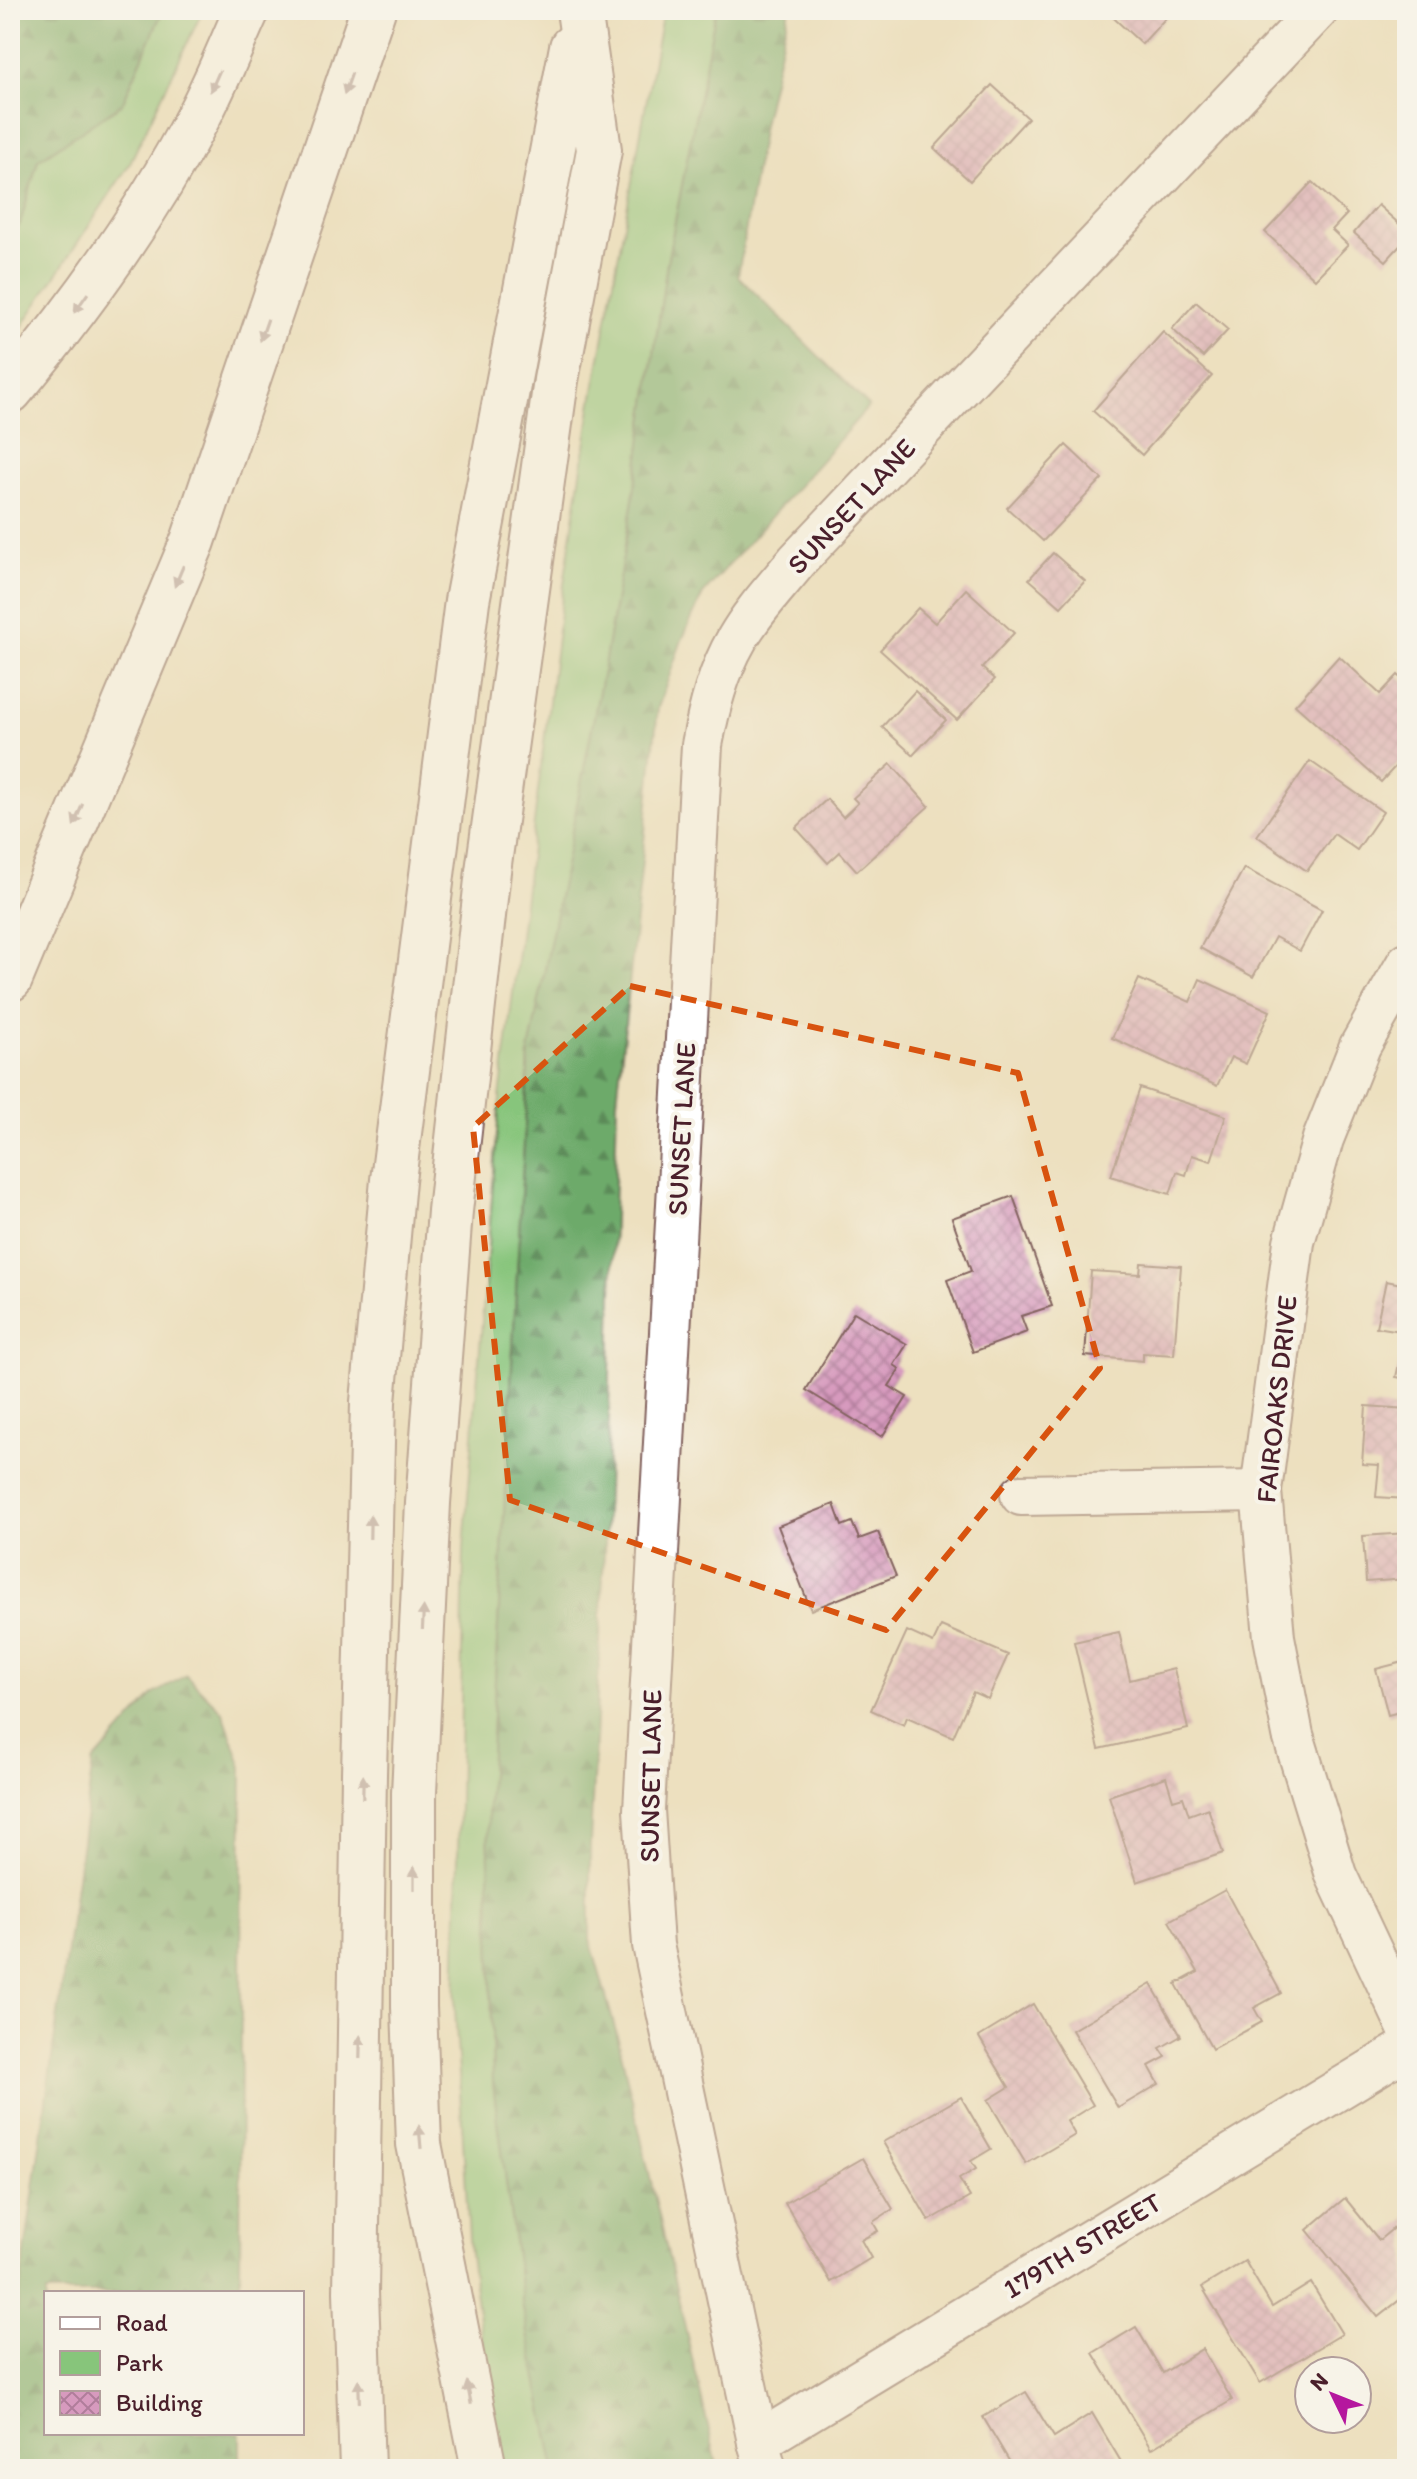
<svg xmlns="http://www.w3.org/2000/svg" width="1417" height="2479" viewBox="0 0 1417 2479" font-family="Itim,sans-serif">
  <defs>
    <pattern id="forest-firs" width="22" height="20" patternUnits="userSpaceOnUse" patternTransform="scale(2)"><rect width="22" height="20" fill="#6daa6b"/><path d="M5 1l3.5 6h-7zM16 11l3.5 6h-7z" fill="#5c8a58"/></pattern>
    <pattern id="building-cross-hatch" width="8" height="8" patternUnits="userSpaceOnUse" patternTransform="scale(2)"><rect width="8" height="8" fill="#d79abe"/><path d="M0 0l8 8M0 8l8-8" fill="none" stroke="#b07d9b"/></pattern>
  </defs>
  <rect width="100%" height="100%" fill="#f7f3e8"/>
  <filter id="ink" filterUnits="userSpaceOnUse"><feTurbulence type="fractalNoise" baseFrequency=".0125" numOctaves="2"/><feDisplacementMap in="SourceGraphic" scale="16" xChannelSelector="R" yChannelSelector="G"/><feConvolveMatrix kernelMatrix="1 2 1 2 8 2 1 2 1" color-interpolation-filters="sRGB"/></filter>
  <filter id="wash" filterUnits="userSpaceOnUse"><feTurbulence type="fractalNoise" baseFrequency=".006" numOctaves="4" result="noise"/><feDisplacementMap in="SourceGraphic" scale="32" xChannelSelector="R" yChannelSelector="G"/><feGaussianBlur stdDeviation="1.8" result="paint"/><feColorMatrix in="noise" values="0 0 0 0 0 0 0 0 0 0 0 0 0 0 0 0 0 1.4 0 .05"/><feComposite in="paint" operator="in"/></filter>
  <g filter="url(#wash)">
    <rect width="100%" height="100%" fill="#ede0bf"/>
    <g fill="#87c57b" stroke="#687253" stroke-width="2">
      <polygon points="163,10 203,10 129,165 10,345 10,236 20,224 38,160 122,104"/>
      <polygon points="663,10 716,10 667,263 633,500 604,666 529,1052 488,1809 493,2083 523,2308 555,2469 500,2469 470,2255 455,2009 464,1547 500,1097 562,597 591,407"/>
    </g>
    <g fill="url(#forest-firs)" stroke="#5c644b" stroke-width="2">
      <polygon points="10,10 163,10 122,104 38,160 20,224 10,236"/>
      <polygon points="716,10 789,10 763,125 738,276 869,406 703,594 682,640 658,708 617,1101 607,1491 590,1844 590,1939 618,2039 718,2469 555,2469 523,2308 493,2084 488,1809 529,1052 604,666 633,500 667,263"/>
      <polygon points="186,1675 223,1712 242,1767 240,2293 46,2293 46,2433 240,2433 240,2469 10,2469 10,2360 93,1762 154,1694"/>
    </g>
    <g id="blocks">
      <g fill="url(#building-cross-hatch)">
        <polygon points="1105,10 1173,10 1142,44"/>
        <polygon points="992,85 1028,118 970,181 934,148"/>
        <polygon points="1312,182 1347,214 1332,230 1348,245 1315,279 1265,232"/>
        <polygon points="1378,205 1407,231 1407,238 1386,261 1354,233"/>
        <polygon points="1196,302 1228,330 1203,357 1172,329"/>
        <polygon points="1163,332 1212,376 1142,455 1093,411"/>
        <polygon points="1066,445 1102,479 1043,541 1007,508"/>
        <polygon points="1053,553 1085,581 1061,607 1029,579"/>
        <polygon points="966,589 1014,633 982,668 995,679 957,720 880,650 918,608 935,623"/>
        <polygon points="1339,656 1380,694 1398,675 1407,683 1407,762 1403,758 1381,782 1295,705"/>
        <polygon points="915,691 946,720 913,755 882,727"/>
        <polygon points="1310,761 1383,812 1357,850 1334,834 1307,871 1257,836"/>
        <polygon points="891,764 929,806 857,871 840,852 828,863 796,828 827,799 843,817 858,803 853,798"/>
        <polygon points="1244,868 1322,910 1300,951 1275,937 1253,977 1200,948"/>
        <polygon points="1139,979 1190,1002 1200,979 1270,1011 1246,1064 1231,1057 1217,1086 1112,1038"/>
        <polygon points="1140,1088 1226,1116 1211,1161 1192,1155 1186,1175 1177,1172 1170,1194 1111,1176"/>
        <polygon points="1013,1196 1052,1306 1021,1316 1027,1332 973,1352 947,1280 971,1271 952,1218"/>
        <polygon points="1141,1263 1181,1266 1174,1355 1143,1353 1143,1361 1085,1356 1091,1271 1140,1274"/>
        <polygon points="1386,1281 1407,1285 1407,1332 1376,1327"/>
        <polygon points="854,1312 907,1344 894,1365 900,1369 889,1386 907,1397 882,1437 806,1390"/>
        <polygon points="1406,1333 1407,1333 1407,1379 1396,1377"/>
        <polygon points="1366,1406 1407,1409 1407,1499 1376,1497 1379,1465 1362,1464"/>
        <polygon points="834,1504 842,1526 852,1522 859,1539 878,1532 896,1576 811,1610 778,1526"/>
        <polygon points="1407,1533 1407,1579 1366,1582 1363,1536"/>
        <polygon points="941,1626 1008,1655 988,1699 973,1692 953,1737 907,1717 904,1725 871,1710 907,1631 933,1643"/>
        <polygon points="1119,1632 1130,1680 1174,1669 1188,1729 1099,1749 1074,1642"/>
        <polygon points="1407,1661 1407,1710 1388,1715 1376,1669"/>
        <polygon points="1166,1777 1173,1800 1183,1797 1189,1815 1208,1808 1223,1853 1137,1882 1109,1796"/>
        <polygon points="1225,1890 1281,1993 1254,2008 1262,2022 1212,2049 1176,1984 1198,1972 1169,1921"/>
        <polygon points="1151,1984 1181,2036 1160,2048 1166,2057 1149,2066 1159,2084 1118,2108 1072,2030"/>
        <polygon points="1033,2004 1093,2105 1067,2121 1075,2135 1026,2164 988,2100 1009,2087 979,2037"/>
        <polygon points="961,2097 991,2149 971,2161 976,2169 959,2179 970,2197 929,2221 883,2142"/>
        <polygon points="863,2158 893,2209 873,2222 878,2231 861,2240 871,2258 831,2282 785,2203"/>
        <polygon points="1345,2198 1379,2240 1407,2217 1407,2294 1378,2317 1307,2230"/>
        <polygon points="1245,2261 1272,2307 1311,2283 1342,2334 1260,2383 1202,2287"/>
        <polygon points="1136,2327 1163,2373 1202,2349 1232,2400 1151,2449 1093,2353"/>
        <polygon points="1026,2392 1054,2437 1092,2413 1123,2465 1116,2469 1014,2469 983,2417"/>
      </g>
    </g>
  </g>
  <g filter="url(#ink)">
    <use href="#blocks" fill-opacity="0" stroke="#83635f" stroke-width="2"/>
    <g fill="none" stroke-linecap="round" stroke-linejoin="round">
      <g stroke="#83635f" stroke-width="44">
        <g id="minor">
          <polyline points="1407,963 1360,1046 1323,1139 1294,1242 1261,1491 1274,1637 1293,1735 1336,1875 1407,2026"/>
          <polyline points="1021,1495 1261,1491"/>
          <polyline points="758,2442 1407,2048"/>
          <path d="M 766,2469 L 758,2442 L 653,1945 L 644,1810 L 702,745 C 709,708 718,672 737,639 C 753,611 777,586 797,561 L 1318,10"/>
        </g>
      </g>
      <g stroke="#83635f" stroke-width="48">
        <g id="highway">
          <path d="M 10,391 C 82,305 147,215 199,115 C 217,81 231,45 247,10"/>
          <polyline points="10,979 193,541 373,10"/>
          <polyline points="362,2469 356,2292 364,1774 373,1402 393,1180 467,601 572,47"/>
          <polyline points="484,2469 419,2144 414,2007 414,1793 428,1503 450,1211 488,871 556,380 599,150 579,10"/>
        </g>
      </g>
      <use href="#minor" stroke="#fff" stroke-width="40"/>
      <use href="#highway" stroke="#fff" stroke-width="44"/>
    </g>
    <defs><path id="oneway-solid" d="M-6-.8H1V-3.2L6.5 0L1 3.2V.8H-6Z" transform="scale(2)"/></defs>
    <g fill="#ae9aa0">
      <use href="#oneway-solid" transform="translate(215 81) rotate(114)"/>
      <use href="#oneway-solid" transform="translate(348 84) rotate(109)"/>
      <use href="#oneway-solid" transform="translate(81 303) rotate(125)"/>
      <use href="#oneway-solid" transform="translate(264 330) rotate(109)"/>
      <use href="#oneway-solid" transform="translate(179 576) rotate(113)"/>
      <use href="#oneway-solid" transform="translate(78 815) rotate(113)"/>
      <use href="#oneway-solid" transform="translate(370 1527) rotate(-89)"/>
      <use href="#oneway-solid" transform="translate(423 1618) rotate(-87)"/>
      <use href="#oneway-solid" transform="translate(363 1787) rotate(-89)"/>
      <use href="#oneway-solid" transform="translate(414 1878) rotate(-90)"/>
      <use href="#oneway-solid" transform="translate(360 2047) rotate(-89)"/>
      <use href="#oneway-solid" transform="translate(420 2137) rotate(-95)"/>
      <use href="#oneway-solid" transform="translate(359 2391) rotate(-92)"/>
      <use href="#oneway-solid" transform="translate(469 2393) rotate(-101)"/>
    </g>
  </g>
  <path d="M0 0H1417V2479H0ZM 630,986 L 1018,1073 L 1100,1368 L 886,1630 L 510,1500 L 473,1127 Z" fill="#ede0bf" fill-opacity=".55" fill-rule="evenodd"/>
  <path fill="none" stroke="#d8530f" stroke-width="6" stroke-dasharray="16 10" stroke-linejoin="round" d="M 630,986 L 1018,1073 L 1100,1368 L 886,1630 L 510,1500 L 473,1127 Z"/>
  <g text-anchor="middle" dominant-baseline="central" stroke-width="8" stroke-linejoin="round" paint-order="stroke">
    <g font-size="28" fill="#4a1f2b" stroke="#f7f3e8">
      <text transform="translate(851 506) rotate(-47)">SUNSET LANE</text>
      <text transform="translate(681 1129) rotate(-87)">SUNSET LANE</text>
      <text transform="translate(1276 1399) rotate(-84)">FAIROAKS DRIVE</text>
      <text transform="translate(650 1776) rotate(-89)">SUNSET LANE</text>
      <text transform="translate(1082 2245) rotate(-31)">179TH STREET</text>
    </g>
  </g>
  <rect width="1417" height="2479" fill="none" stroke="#f7f3e8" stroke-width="40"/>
  <rect x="44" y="2291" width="260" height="144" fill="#f7f3e8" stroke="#b29e9c" stroke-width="2"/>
  <rect x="60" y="2317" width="40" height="12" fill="#ffffff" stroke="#b29e9c" stroke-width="2"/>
  <text x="116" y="2331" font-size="24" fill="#4a1f2b">Road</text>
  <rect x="60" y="2351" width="40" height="24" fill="#87c57b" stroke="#b29e9c" stroke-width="2"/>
  <text x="116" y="2371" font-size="24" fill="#4a1f2b">Park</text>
  <rect x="60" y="2391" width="40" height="24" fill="url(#building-cross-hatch)" stroke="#b29e9c" stroke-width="2"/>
  <text x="116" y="2411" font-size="24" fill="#4a1f2b">Building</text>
  <g transform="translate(1333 2395) rotate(313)"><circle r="38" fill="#f7f3e8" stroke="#b29e9c" stroke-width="2"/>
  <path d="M0-6L14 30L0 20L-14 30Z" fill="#b5179e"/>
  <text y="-12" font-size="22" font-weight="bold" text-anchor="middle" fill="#4a1f2b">N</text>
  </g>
</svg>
